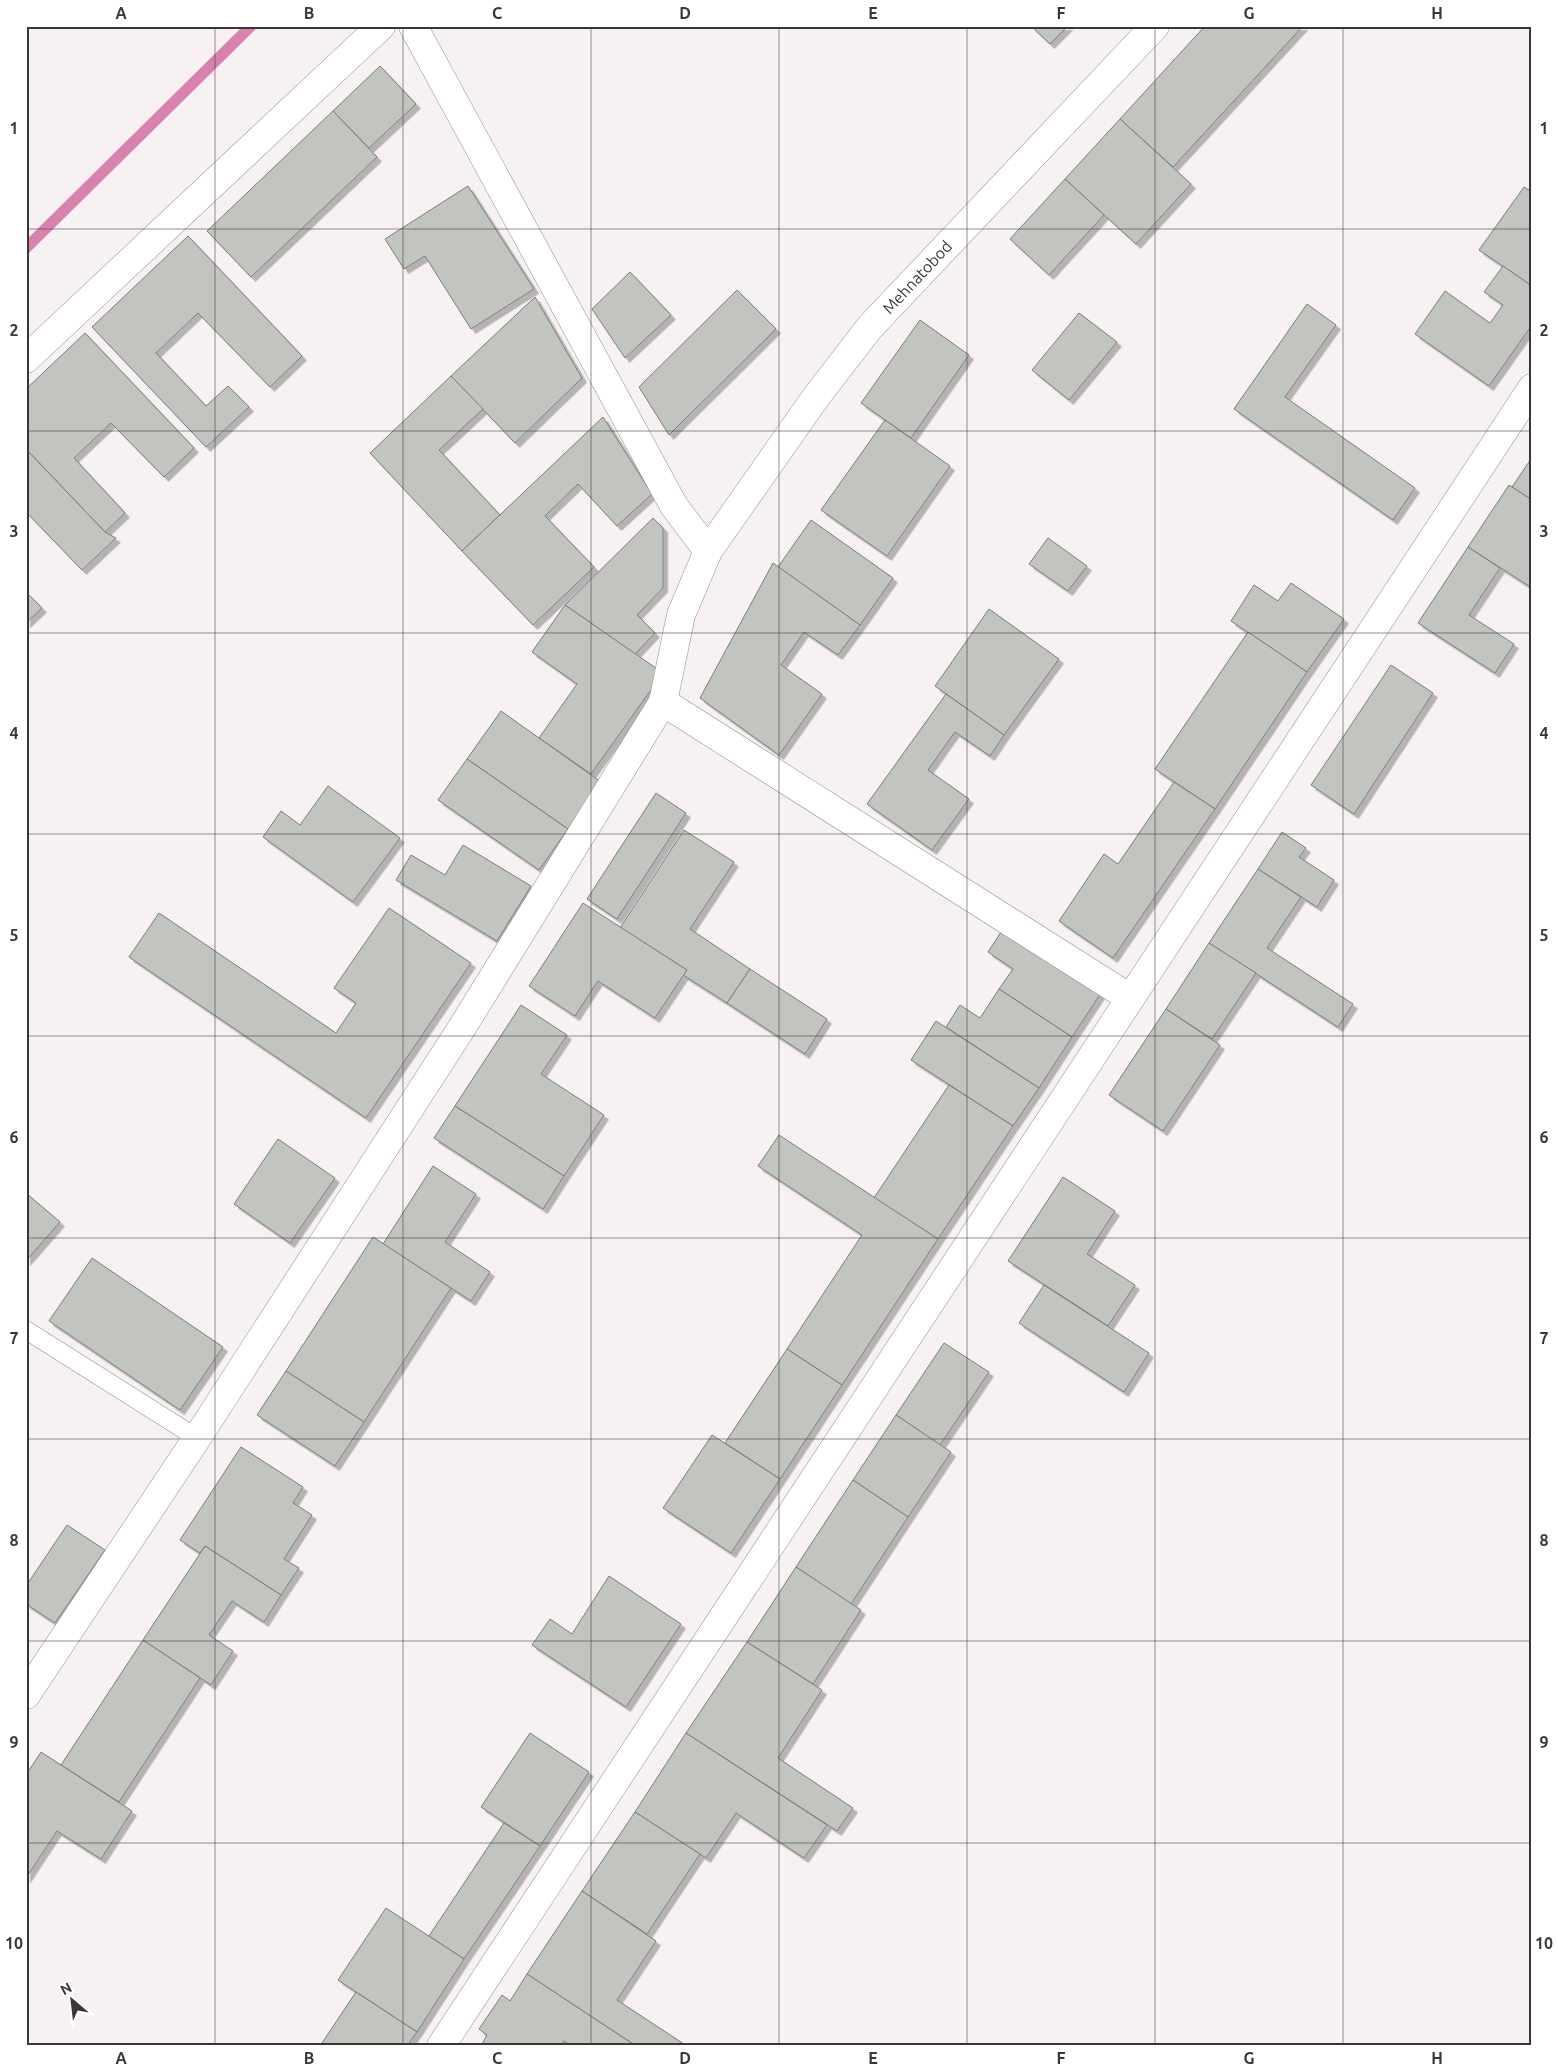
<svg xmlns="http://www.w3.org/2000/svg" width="1558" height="2072" viewBox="0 0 1558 2072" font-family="Ubuntu,sans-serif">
  <defs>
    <filter id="shadow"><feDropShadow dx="4.5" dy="4.5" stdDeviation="0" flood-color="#0004"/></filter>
  </defs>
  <rect width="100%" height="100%" fill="#f8f1f4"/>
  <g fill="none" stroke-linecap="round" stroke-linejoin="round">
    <polyline stroke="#d882ae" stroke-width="11" points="26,248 251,26"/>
  </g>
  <g fill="#c2c4bf" stroke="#7a7d78" filter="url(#shadow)">
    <polygon points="1031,26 1068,26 1050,44"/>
    <polygon points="1205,26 1303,26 1173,167 1120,119"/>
    <polygon points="380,66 416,104 369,148 333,111"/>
    <polygon points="333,111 377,157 251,277 207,231"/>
    <polygon points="1120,119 1191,184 1136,244 1065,179"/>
    <polygon points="1065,179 1104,215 1049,275 1010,239"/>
    <polygon points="468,186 534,289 471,329 425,256 404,269 385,239"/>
    <polygon points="1524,187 1532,192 1532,286 1479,250"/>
    <polygon points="188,236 302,356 270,387 198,313 156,353 206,406 228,386 249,407 206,447 92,327"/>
    <polygon points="1503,266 1532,286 1532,325 1489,386 1415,334 1445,291 1490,323 1503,305 1484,292"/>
    <polygon points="630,272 671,315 625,358 592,309"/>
    <polygon points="737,290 776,329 669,435 639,387"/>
    <polygon points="535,297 582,378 515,443 451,376"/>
    <polygon points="1307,304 1336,325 1285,397 1415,488 1393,520 1234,409"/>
    <polygon points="1079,313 1117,342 1069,400 1032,370"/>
    <polygon points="920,320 969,355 911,438 861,403"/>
    <polygon points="85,333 194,448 164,477 111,423 74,458 125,513 105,532 26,449 26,389"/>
    <polygon points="451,376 483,409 439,450 500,515 462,551 370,453"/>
    <polygon points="603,417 652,494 617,526 578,484 545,516 594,567 533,625 462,551"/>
    <polygon points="885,420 950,466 887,556 821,510"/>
    <polygon points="26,449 105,532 116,538 82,570 26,512"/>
    <polygon points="1531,459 1532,459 1532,500 1512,487"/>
    <polygon points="1509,485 1532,500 1532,588 1468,547"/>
    <polygon points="653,518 663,528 663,588 637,615 655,633 635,654 565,605"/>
    <polygon points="811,520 893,578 860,625 778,567"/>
    <polygon points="1048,538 1087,566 1068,591 1029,564"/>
    <polygon points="1468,547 1500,568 1469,615 1514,644 1495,673 1418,623"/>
    <polygon points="773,563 860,625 838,655 804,632 781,665 822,694 779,755 700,698"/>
    <polygon points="1291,583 1344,619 1307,672 1231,621 1254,585 1278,601"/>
    <polygon points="26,592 42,608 26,623"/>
    <polygon points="565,605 663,673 591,774 539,738 577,684 532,652"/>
    <polygon points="989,609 1059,659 1004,735 935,686"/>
    <polygon points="1248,632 1307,672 1215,809 1155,769"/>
    <polygon points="1391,665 1433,693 1354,814 1311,785"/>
    <polygon points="946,694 1004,735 990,756 955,732 928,770 969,799 932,850 867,804"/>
    <polygon points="501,711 601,782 568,829 467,759"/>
    <polygon points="467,759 568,829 539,870 438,800"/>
    <polygon points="1174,782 1215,809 1113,958 1059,921 1104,854 1118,864"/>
    <polygon points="328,786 400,838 353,902 263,837 281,811 300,825"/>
    <polygon points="656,793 686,813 617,919 587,899"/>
    <polygon points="684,830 734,862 690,929 750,969 727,1003 683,975 687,970 620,928"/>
    <polygon points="1282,832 1306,848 1299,857 1334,880 1317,907 1258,869"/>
    <polygon points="463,845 531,886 497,941 396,880 411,855 445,875"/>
    <polygon points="1258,869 1301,897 1267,948 1353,1004 1338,1027 1209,943"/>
    <polygon points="583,903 687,970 655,1018 598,981 575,1016 529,986"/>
    <polygon points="389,908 471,963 366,1118 129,957 159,913 336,1033 356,1003 334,988"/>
    <polygon points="1003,929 1101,993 1072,1037 999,989 1013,969 988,952"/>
    <polygon points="1209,943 1256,973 1212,1039 1166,1009"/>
    <polygon points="750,969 827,1019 805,1054 727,1003"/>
    <polygon points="999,989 1072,1037 1039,1088 946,1027 960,1005 980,1018"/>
    <polygon points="521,1005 567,1035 541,1074 604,1115 564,1176 455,1106"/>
    <polygon points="1166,1009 1220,1045 1163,1131 1109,1095"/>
    <polygon points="936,1021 1039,1088 1013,1126 911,1060"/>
    <polygon points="949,1085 1013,1126 938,1239 874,1198"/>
    <polygon points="455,1106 564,1176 543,1209 434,1138"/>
    <polygon points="779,1135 938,1239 842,1385 787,1349 862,1235 758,1166"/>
    <polygon points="278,1139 335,1178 290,1243 234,1204"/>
    <polygon points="433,1166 476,1194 445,1242 490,1272 471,1301 383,1244"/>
    <polygon points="1063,1177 1115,1211 1087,1254 1135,1285 1108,1326 1008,1261"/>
    <polygon points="26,1193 60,1222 26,1261"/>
    <polygon points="373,1237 451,1288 364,1422 286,1371"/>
    <polygon points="92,1258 223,1347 180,1410 49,1321"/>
    <polygon points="1044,1285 1149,1353 1124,1392 1019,1323"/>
    <polygon points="944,1343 989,1372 940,1445 896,1415"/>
    <polygon points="787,1349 842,1385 780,1479 725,1443"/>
    <polygon points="286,1371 364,1422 335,1466 257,1415"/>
    <polygon points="896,1415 951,1452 908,1517 853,1480"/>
    <polygon points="712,1435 780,1479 731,1553 663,1508"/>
    <polygon points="241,1447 303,1487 293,1503 312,1515 284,1559 299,1568 281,1595 205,1546 200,1553 180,1540"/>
    <polygon points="853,1480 908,1517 851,1604 796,1567"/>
    <polygon points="67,1525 105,1550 55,1623 26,1604 26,1586"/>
    <polygon points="205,1546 281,1595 264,1622 232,1601 209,1635 233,1651 211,1685 143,1640"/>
    <polygon points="796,1567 861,1610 813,1684 747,1642"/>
    <polygon points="609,1576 681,1624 626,1707 532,1645 550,1619 572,1634"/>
    <polygon points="143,1640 200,1678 119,1802 61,1765"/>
    <polygon points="747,1642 822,1690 778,1758 853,1808 837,1831 686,1733"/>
    <polygon points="530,1733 589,1772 540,1846 481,1807"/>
    <polygon points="686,1733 827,1825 804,1858 736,1813 706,1858 635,1812"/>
    <polygon points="41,1752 132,1811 101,1859 57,1831 26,1878 26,1775"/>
    <polygon points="635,1812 700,1854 647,1934 582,1891"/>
    <polygon points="504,1823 540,1846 464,1959 429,1936"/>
    <polygon points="582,1891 656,1941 617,2000 687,2046 636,2046 527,1974"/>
    <polygon points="386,1908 464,1959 417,2032 338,1980"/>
    <polygon points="527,1974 636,2046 572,2046 564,2041 561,2046 481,2046 487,2035 479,2029 502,1995 510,2001"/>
    <polygon points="356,1992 417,2032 407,2046 320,2046"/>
  </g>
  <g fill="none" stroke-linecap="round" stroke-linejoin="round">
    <g stroke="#958f92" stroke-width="19">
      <polyline id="lane" points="26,1330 197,1438"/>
    </g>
    <g stroke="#958f92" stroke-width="29">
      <g id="street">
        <polyline points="413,26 674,506 708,551"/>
        <polyline points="26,359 381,26"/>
        <polyline points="663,702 1130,998"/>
        <polyline points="26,1695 197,1438 463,1026 663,702 681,615 708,551 816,397 870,327 1155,26"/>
        <polyline points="441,2046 1532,388"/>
      </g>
    </g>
    <use href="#lane" stroke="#fff" stroke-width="18"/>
    <use href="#street" stroke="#fff" stroke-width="28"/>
  </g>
  <path fill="none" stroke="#393637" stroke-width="1" stroke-opacity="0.55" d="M 215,26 L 215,2046M 403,26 L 403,2046M 591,26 L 591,2046M 779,26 L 779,2046M 967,26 L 967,2046M 1155,26 L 1155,2046M 1343,26 L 1343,2046M 26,229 L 1532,229M 26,431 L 1532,431M 26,633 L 1532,633M 26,834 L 1532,834M 26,1036 L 1532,1036M 26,1238 L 1532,1238M 26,1439 L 1532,1439M 26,1641 L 1532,1641M 26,1843 L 1532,1843"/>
  <g text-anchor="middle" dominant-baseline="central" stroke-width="4" stroke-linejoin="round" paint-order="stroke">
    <g font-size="16" fill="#393637" stroke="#fff">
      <text transform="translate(917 277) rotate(-47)">Mehnatobod</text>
    </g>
  </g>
  <rect width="1558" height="2072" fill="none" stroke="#ffffff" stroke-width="55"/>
  <g transform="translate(72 2000) rotate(332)" stroke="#ffffff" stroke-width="4" paint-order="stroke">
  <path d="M0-4L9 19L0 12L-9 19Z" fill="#393637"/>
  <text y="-8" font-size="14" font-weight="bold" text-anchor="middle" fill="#393637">N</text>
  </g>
  <rect x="28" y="28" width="1502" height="2016" fill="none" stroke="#393637" stroke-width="2"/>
  <g font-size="16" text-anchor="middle" font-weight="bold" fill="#393637">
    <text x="121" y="19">A</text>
    <text x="309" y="19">B</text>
    <text x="497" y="19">C</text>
    <text x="685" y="19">D</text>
    <text x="873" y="19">E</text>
    <text x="1061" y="19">F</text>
    <text x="1249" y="19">G</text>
    <text x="1437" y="19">H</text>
    <text x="14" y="134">1</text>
    <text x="1544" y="134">1</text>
    <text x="14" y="336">2</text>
    <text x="1544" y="336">2</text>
    <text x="14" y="537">3</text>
    <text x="1544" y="537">3</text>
    <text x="14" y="739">4</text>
    <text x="1544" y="739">4</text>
    <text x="14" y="941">5</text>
    <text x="1544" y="941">5</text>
    <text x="14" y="1143">6</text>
    <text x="1544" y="1143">6</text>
    <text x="14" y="1344">7</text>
    <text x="1544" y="1344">7</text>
    <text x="14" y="1546">8</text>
    <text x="1544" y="1546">8</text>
    <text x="14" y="1748">9</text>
    <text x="1544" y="1748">9</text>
    <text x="14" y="1949">10</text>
    <text x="1544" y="1949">10</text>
    <text x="121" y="2064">A</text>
    <text x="309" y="2064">B</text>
    <text x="497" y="2064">C</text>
    <text x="685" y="2064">D</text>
    <text x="873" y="2064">E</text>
    <text x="1061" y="2064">F</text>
    <text x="1249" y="2064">G</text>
    <text x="1437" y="2064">H</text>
  </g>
</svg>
